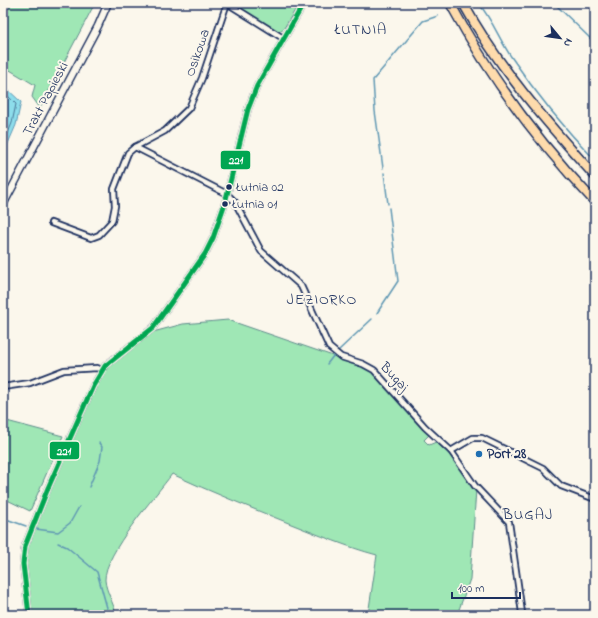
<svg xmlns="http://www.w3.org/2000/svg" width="598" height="618" viewBox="0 0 598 618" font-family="'Indie Flower',sans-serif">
  <rect width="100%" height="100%" fill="#fbf7ec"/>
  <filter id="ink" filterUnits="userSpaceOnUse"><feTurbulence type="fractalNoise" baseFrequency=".025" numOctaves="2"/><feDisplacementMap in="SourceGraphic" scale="8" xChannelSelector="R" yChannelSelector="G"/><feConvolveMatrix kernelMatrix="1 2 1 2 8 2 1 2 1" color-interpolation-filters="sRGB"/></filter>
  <g filter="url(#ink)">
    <g fill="#9fe7b5" stroke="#5d8b8a">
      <polygon points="3,3 95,3 40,108 32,97 35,85 3,66"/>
      <polygon points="231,3 291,3 297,7 284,28 278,32"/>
      <path d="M 228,320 L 365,367 L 373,372 L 429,435 L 424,440 L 429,445 L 436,442 L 457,462 L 476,489 L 470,579 L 457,615 L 368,615 L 377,555 C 347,547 319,535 291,524 C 251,508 211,492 172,474 C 156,496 104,553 105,580 C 106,592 114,603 116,615 L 32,615 L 26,562 L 28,546 L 55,478 L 101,377 L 115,361 L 153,332 L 183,324 Z"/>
      <polygon points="3,420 63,436 30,511 3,498"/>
    </g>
    <polygon fill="#8dddeb" stroke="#5f97b3" points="3,85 21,102 16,125 3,155"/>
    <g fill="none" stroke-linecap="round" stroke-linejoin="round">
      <polyline stroke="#497596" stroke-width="1" points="3,91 16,104 12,123 3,146"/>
      <g stroke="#5f97b3" stroke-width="1.5">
        <polyline points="554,3 595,43"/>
        <path d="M 479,4 C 492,19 500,41 512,58 C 537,95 565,129 595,160"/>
        <polyline points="383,168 375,111 373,80 423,21 438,16"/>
        <polyline points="384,173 388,204"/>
        <polyline points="377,313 398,281 389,208"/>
        <polyline points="339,350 372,319"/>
        <polyline points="327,364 334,355"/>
        <polyline points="89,487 100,461 102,447 99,443"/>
        <polyline points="3,518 26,526"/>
        <polyline points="36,529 58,532 70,523 79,507"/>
        <polyline points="58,543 67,547 97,572 109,615"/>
      </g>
      <g stroke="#1b2f5e" stroke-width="8">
        <g id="street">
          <polyline points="283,38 227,3 202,78 189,108 165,131 135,147 227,194 235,202 261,251 301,286 329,347 341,357 363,364 374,370 425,427 451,451 473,438 482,438 543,468 561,486 595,499"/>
          <polyline points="51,223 91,238 99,235 112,221 115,206 114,189 128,153 135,147"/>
          <polyline points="3,387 30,383 64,370 97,368 102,370"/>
          <polyline points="451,451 475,486 509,522 522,613"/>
          <polyline points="29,615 23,564 25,546 48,488 93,386 105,366 153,328 205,254 213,238 225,203 248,109 257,86 304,3"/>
        </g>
      </g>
      <g stroke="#1b2f5e" stroke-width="9">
        <polyline id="secondary" points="3,205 98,26 108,3"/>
      </g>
      <g stroke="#1b2f5e" stroke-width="11">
        <g id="highway">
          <path d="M 450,3 C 489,76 538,142 595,202"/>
          <path d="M 463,3 C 498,67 546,122 595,176"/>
        </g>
      </g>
      <use href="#street" stroke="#fbf7ec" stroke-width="4.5"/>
      <use href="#secondary" stroke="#fbf7ec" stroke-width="6"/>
      <use href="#highway" stroke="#fedbac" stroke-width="8"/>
      <g stroke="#fbf7ec" stroke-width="8">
        <polyline id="bus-1" points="29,615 23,564 25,546 48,488 93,386 105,366 153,328 205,254 213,238 225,203 248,109 257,86 304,3"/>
      </g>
      <use href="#bus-1" stroke="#00a651" stroke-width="5"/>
    </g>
  </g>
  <g fill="#1b2f5e" stroke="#fbf7ec" stroke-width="1.5">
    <circle cx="229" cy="187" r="3.5"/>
    <circle cx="225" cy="204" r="3.5"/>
  </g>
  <circle fill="#1f6fb2" stroke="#fbf7ec" stroke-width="1.5" cx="479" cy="454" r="4"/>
  <g text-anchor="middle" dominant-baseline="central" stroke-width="4" stroke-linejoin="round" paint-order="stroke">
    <g font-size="13" fill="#1b2f5e" stroke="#fbf7ec" text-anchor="start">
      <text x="236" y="187">Łutnia 02</text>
      <text x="232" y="204">Łutnia 01</text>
    </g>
    <g font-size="14" fill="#1b2f5e" stroke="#fbf7ec">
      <text transform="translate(198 53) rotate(-71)">Osikowa</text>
      <text transform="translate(46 99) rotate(-62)">Trakt Papieski</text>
      <text transform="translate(394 377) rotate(46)">Bugaj</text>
    </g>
    <g font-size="14" font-weight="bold" fill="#1b2f5e" stroke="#fbf7ec" text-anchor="start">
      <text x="487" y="454">Port 28</text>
    </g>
    <g font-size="15" letter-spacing="1" fill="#1b2f5e" stroke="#fbf7ec">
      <text x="361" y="30">ŁUTNIA</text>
      <text x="322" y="300">JEZIORKO</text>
      <text x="528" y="515">BUGAJ</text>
    </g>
  </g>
  <g stroke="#fbf7ec" stroke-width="1.5">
    <rect x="220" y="150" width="31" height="20" rx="4" fill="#00a651"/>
    <rect x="49" y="441" width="31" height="19" rx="4" fill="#00a651"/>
  </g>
  <g font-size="11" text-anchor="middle" font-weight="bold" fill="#fff">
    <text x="236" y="164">221</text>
    <text x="64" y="455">221</text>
  </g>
  <rect width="598" height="618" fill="none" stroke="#fbf7ec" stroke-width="16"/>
  <rect x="8" y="8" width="582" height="602" fill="none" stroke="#1b2f5e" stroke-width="1.5" filter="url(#ink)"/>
  <g transform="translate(560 38) rotate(119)" stroke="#fbf7ec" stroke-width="3" paint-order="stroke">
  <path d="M0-3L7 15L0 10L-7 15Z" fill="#1b2f5e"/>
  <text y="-6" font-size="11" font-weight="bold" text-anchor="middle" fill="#1b2f5e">N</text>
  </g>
  <path d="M452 592v6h68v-6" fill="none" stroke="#1b2f5e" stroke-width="2"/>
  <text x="458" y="592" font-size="12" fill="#1b2f5e" stroke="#fbf7ec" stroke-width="3" paint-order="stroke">100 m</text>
</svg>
